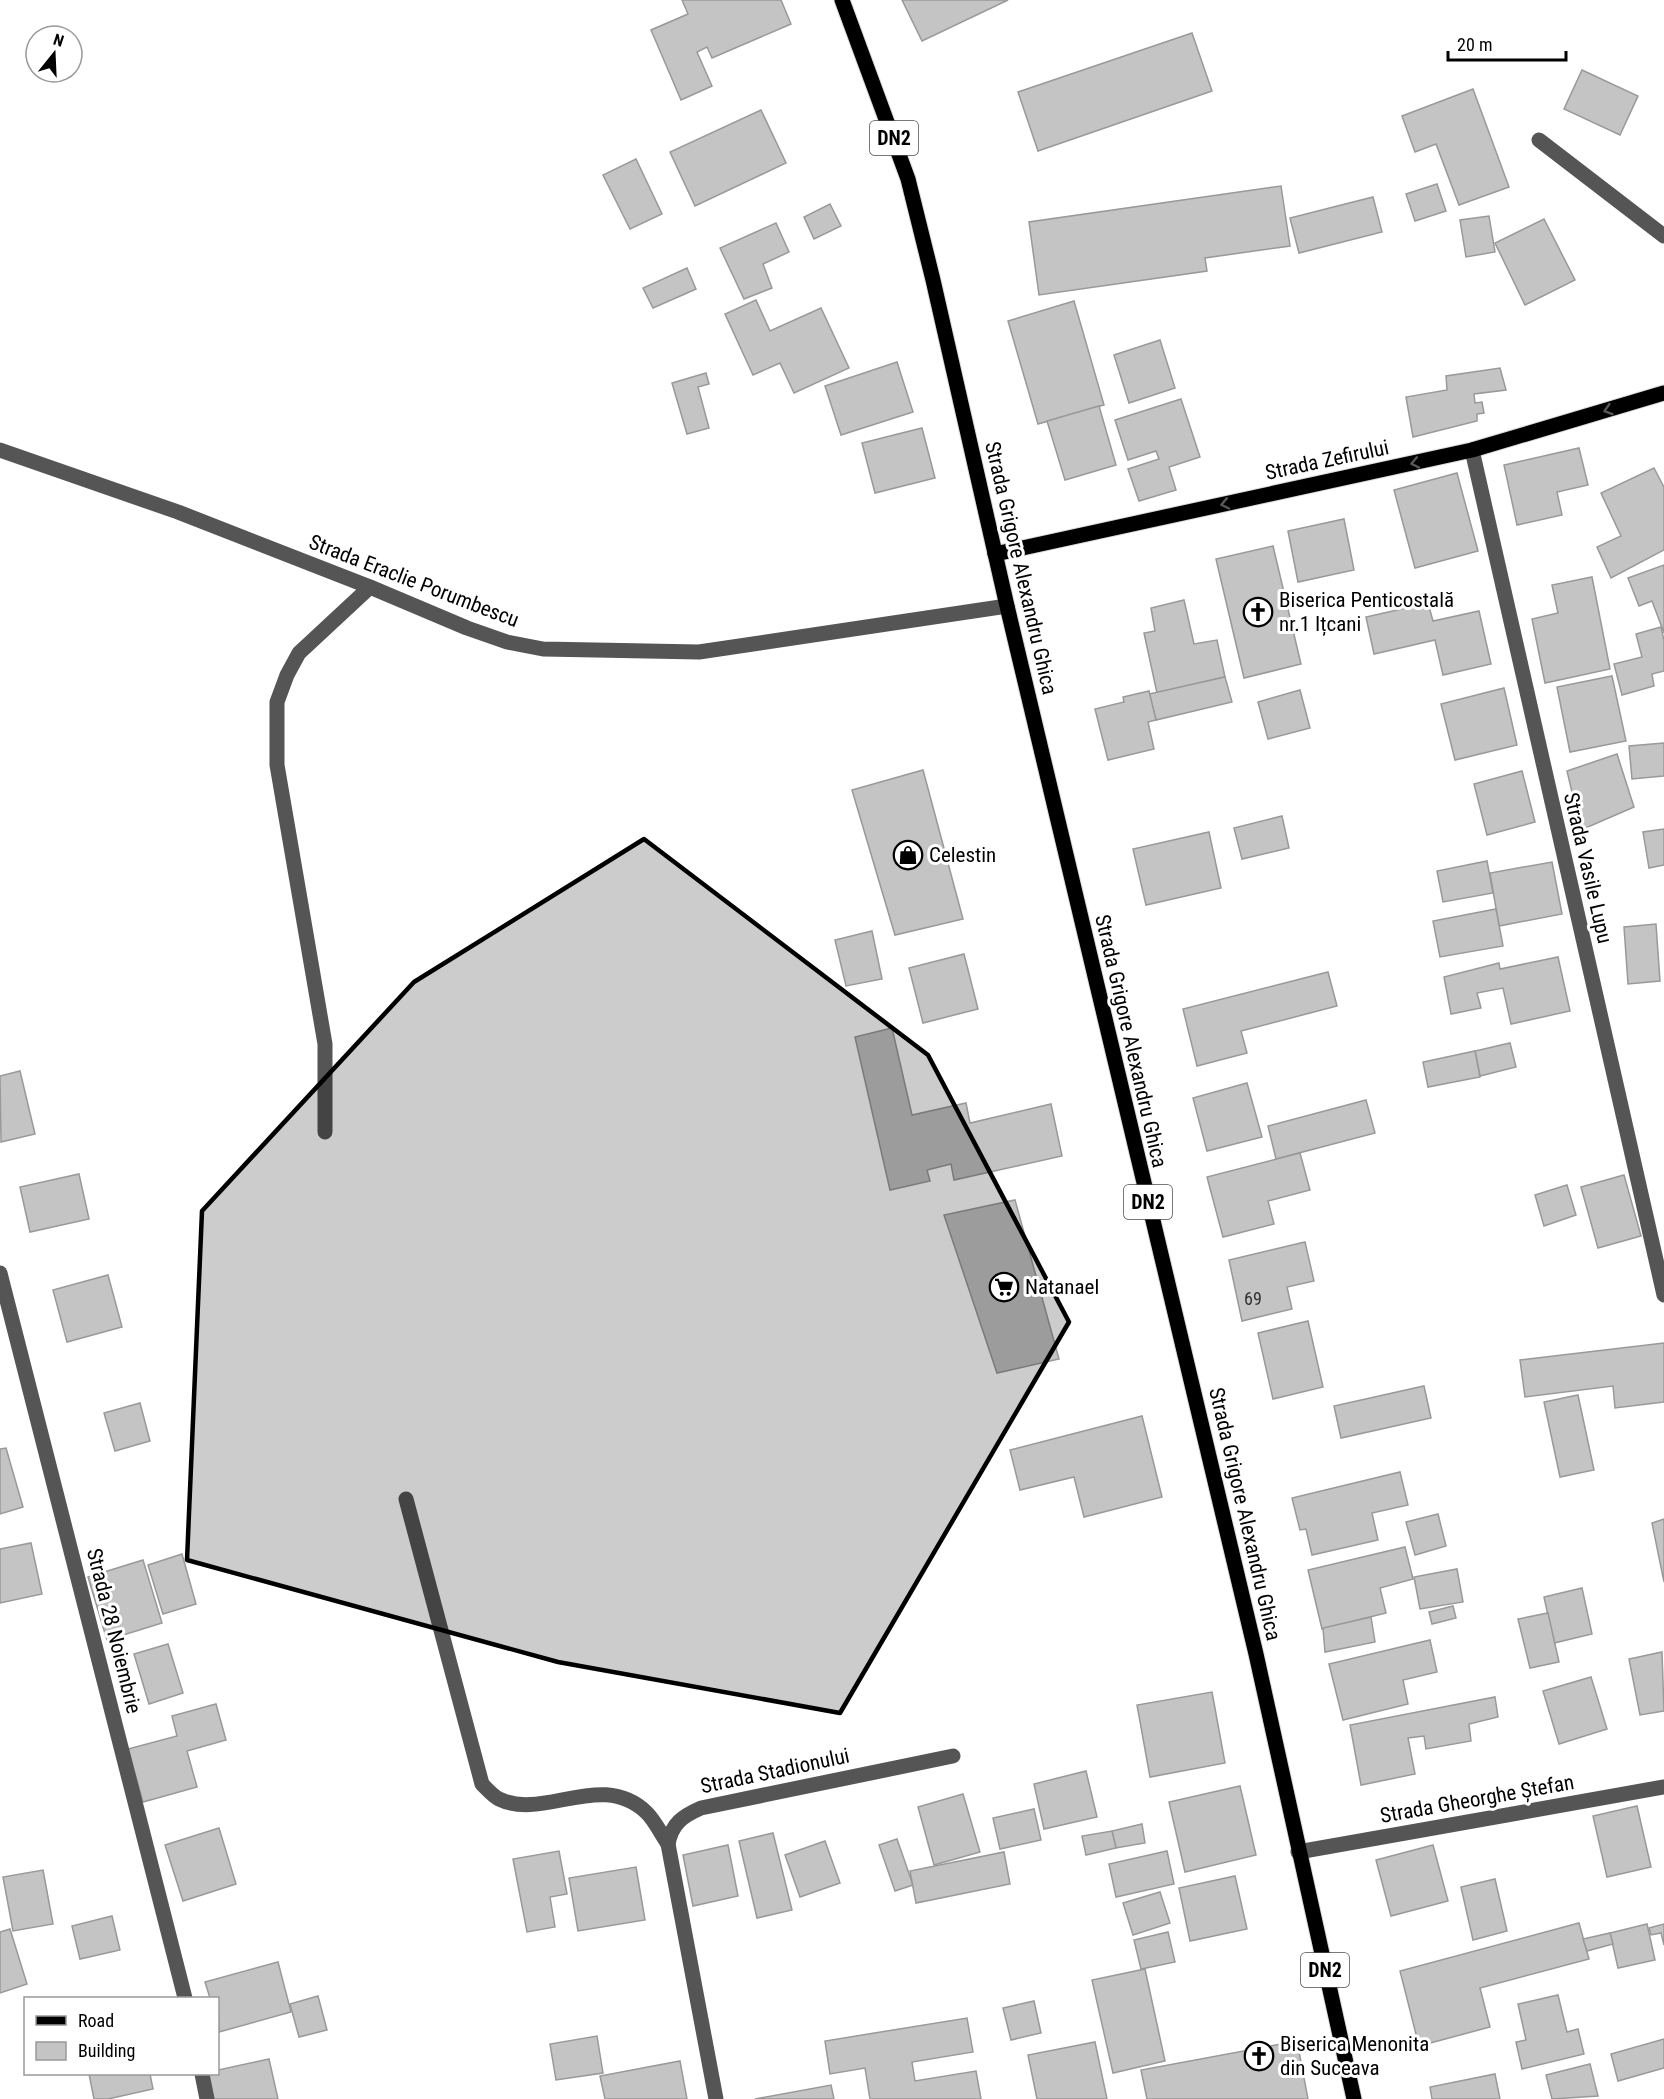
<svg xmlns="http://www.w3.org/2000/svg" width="1664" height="2099" viewBox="0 0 1664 2099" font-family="'Roboto Condensed',sans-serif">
  <rect width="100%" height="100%" fill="#fff"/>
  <g fill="#c4c4c4" stroke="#999" stroke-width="1.5">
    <polygon points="682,0 781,0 791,24 712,58 707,47 697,52 712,86 681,100 651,30 688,14"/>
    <polygon points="902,0 1008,0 922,41"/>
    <polygon points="1192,33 1212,91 1038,151 1018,92"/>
    <polygon points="1582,70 1638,96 1620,135 1564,109"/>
    <polygon points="1473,89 1509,187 1459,205 1436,144 1415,152 1402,116"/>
    <polygon points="761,110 786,163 695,206 670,152"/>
    <polygon points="636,159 662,214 630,229 603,175"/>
    <polygon points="1437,184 1446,211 1415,221 1406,194"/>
    <polygon points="1281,186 1290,246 1205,258 1207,271 1039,295 1029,222"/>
    <polygon points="1373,197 1382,232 1299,253 1290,218"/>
    <polygon points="830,204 841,226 814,239 804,217"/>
    <polygon points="1489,216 1495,252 1466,257 1460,220"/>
    <polygon points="1544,219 1575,280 1525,305 1495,243"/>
    <polygon points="776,223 789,252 763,264 772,288 744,299 720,248"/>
    <polygon points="687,268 696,289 653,308 643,288"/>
    <polygon points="756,300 770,331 821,308 849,368 794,393 780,363 753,375 725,314"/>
    <polygon points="1074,301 1104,405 1038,424 1008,321"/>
    <polygon points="1160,340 1175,388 1129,403 1114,355"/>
    <polygon points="897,362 913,412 841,435 825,386"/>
    <polygon points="1500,368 1506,390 1474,394 1475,403 1482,402 1484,413 1477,414 1477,421 1413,437 1406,397 1447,390 1446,376"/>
    <polygon points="706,373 709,384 698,387 709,428 687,434 672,383"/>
    <polygon points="1181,399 1200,457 1169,467 1176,490 1139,501 1128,469 1159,459 1156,451 1128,460 1115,420"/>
    <polygon points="1099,406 1116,465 1065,480 1047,421"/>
    <polygon points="922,428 935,478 875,493 862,443"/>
    <polygon points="1579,448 1588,485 1557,492 1562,515 1517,525 1504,465"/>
    <polygon points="1654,468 1664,487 1664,550 1611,578 1597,547 1621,536 1601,493"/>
    <polygon points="1457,473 1478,551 1415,568 1394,490"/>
    <polygon points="1344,519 1354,570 1298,582 1288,531"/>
    <polygon points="1273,546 1301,664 1244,678 1216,559"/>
    <polygon points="1664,565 1664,633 1652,601 1639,606 1628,578"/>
    <polygon points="1592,577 1610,669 1545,683 1532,619 1558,613 1552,585"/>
    <polygon points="1184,600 1194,644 1217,640 1225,677 1157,693 1144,633 1155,631 1151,608"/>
    <polygon points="1428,603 1433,621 1479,611 1491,664 1443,675 1435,640 1374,654 1366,617"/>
    <polygon points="1661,627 1664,640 1664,671 1652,674 1654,686 1622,695 1614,664 1642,657 1636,634"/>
    <polygon points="1612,676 1626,741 1570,752 1557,687"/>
    <polygon points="1225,677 1232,702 1156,720 1149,694"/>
    <polygon points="1504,688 1517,745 1455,760 1441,704"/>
    <polygon points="1300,690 1310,728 1268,739 1258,702"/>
    <polygon points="1149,691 1156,720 1148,722 1154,749 1108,760 1095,709 1124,702 1123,697"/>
    <polygon points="1664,743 1664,776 1632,779 1629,746"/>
    <polygon points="1617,754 1634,807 1581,830 1567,771"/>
    <polygon points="923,770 963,919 895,935 852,790"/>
    <polygon points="1522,771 1535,822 1487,835 1474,784"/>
    <polygon points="1282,816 1289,848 1242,859 1234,828"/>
    <polygon points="1664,829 1664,865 1649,868 1643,832"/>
    <polygon points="1209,832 1221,888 1146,905 1133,849"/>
    <polygon points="1487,861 1493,893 1443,902 1437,871"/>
    <polygon points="1552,862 1562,914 1499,926 1490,873"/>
    <polygon points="1496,909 1503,946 1440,957 1433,921"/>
    <polygon points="1656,924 1660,981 1628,984 1624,927"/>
    <polygon points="872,931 882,979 846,986 835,940"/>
    <polygon points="964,954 978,1009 923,1023 909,968"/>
    <polygon points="1558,957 1570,1011 1511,1024 1503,988 1477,993 1481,1008 1451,1014 1444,977 1499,963 1500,969"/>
    <polygon points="1328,972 1337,1006 1241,1031 1247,1053 1197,1066 1183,1009"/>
    <polygon points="892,1028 912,1115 966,1103 970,1123 1051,1104 1062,1156 954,1180 951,1164 927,1170 930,1181 890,1190 855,1037"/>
    <polygon points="1510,1043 1516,1067 1480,1076 1475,1051"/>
    <polygon points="1475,1051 1480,1077 1428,1087 1423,1062"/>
    <polygon points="20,1071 35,1134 1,1142 0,1076"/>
    <polygon points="1247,1083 1262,1137 1207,1151 1193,1098"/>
    <polygon points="1366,1100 1375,1133 1276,1159 1268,1126"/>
    <polygon points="1300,1153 1310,1190 1268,1201 1274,1224 1223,1237 1207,1177"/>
    <polygon points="79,1174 89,1219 30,1232 20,1187"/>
    <polygon points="1624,1175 1641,1236 1598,1248 1581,1187"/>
    <polygon points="1567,1185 1576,1215 1544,1226 1535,1195"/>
    <polygon points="1015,1200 1059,1359 997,1373 944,1215"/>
    <polygon points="1305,1242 1314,1281 1287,1287 1292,1309 1242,1321 1229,1260"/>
    <polygon points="108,1275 122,1327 67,1342 53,1290"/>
    <polygon points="1308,1321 1323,1387 1273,1399 1258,1333"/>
    <polygon points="1664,1343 1664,1402 1615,1408 1613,1386 1525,1397 1520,1360"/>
    <polygon points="1424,1386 1431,1418 1341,1438 1334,1406"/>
    <polygon points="1578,1395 1594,1470 1560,1477 1544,1402"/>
    <polygon points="140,1403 150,1441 115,1451 104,1413"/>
    <polygon points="1142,1416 1162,1497 1084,1517 1074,1477 1020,1490 1010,1450"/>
    <polygon points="6,1448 23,1507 0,1514 0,1449"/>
    <polygon points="1400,1472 1408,1505 1372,1513 1378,1540 1312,1555 1306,1529 1300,1530 1292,1498"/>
    <polygon points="1438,1514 1446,1546 1415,1555 1406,1522"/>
    <polygon points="1664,1519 1664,1582 1652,1523"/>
    <polygon points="31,1543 42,1594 0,1603 0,1549"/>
    <polygon points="1405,1547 1413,1579 1380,1588 1386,1613 1322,1629 1308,1570"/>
    <polygon points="182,1554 196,1604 163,1614 148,1565"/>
    <polygon points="143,1560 162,1623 107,1640 88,1577"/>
    <polygon points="1457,1569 1463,1602 1420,1609 1414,1577"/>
    <polygon points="1582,1588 1592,1634 1554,1643 1544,1597"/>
    <polygon points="1453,1606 1456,1618 1432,1624 1429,1612"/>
    <polygon points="1548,1613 1559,1662 1530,1668 1518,1619"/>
    <polygon points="1371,1617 1375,1642 1325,1652 1323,1628"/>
    <polygon points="1430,1640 1437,1672 1403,1680 1408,1704 1343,1720 1329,1664"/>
    <polygon points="168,1644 183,1693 149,1704 134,1654"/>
    <polygon points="1662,1652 1664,1711 1640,1715 1629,1659"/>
    <polygon points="1591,1677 1607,1729 1559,1744 1543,1691"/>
    <polygon points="1212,1692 1225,1763 1150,1777 1137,1705"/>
    <polygon points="1495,1697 1498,1717 1469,1724 1471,1741 1426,1749 1424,1736 1408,1738 1415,1774 1361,1785 1350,1725"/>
    <polygon points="216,1704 226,1740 187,1751 197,1787 143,1802 128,1749 177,1736 172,1716"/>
    <polygon points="1086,1771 1097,1817 1044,1829 1034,1784"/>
    <polygon points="1240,1786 1256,1855 1185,1872 1169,1802"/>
    <polygon points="963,1794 980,1852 934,1865 918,1807"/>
    <polygon points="1637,1806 1651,1867 1607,1877 1593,1816"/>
    <polygon points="1034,1809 1041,1840 1000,1849 993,1818"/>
    <polygon points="1142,1824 1145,1843 1116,1848 1112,1831"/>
    <polygon points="219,1828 236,1884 183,1901 165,1845"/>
    <polygon points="1112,1831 1116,1848 1086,1855 1082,1836"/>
    <polygon points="773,1833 792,1910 757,1918 739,1841"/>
    <polygon points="897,1839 913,1885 895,1891 879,1845"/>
    <polygon points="825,1841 840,1883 800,1897 785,1855"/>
    <polygon points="728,1845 738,1896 693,1906 683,1855"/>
    <polygon points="1433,1845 1448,1901 1391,1916 1376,1860"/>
    <polygon points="559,1851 567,1894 550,1897 555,1927 527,1932 513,1859"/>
    <polygon points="1167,1851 1174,1884 1116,1897 1109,1864"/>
    <polygon points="1004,1852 1010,1884 916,1903 910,1871"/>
    <polygon points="636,1867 645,1920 578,1931 569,1878"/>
    <polygon points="43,1870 53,1924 13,1931 3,1877"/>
    <polygon points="1235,1876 1247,1929 1190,1941 1179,1888"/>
    <polygon points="1495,1879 1507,1931 1473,1940 1461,1887"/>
    <polygon points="1160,1892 1170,1923 1133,1935 1123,1903"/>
    <polygon points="112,1916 120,1950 80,1959 72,1926"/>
    <polygon points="1579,1923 1589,1959 1480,1988 1490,2027 1419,2046 1400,1971"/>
    <polygon points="1647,1924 1655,1960 1618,1968 1610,1933"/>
    <polygon points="1664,1924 1664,1945 1661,1933 1651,1935 1649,1928"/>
    <polygon points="10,1929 27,1984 0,1993 0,1932"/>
    <polygon points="1168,1932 1175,1962 1141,1969 1134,1940"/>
    <polygon points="1610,1933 1613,1944 1587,1951 1583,1939"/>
    <polygon points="278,1962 291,2012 219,2032 218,1998 210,1998 205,1982"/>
    <polygon points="1145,1969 1165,2061 1113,2073 1092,1980"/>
    <polygon points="1558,1995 1567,2032 1578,2029 1584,2054 1522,2069 1516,2042 1526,2040 1518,2004"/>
    <polygon points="318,1996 327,2030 299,2037 290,2004"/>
    <polygon points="1034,2001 1041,2033 1011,2040 1003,2008"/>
    <polygon points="967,2018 973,2052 912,2062 915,2081 976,2071 981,2099 870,2099 865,2068 830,2074 825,2041"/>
    <polygon points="597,2036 603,2073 556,2080 550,2044"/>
    <polygon points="1664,2039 1664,2068 1618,2081 1611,2054"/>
    <polygon points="1297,2041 1308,2099 1147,2099 1141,2070"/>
    <polygon points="1095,2042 1107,2099 1037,2099 1028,2055"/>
    <polygon points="269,2059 278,2099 211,2099 206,2074 218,2074 218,2070"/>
    <polygon points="680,2061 687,2099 605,2099 600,2076"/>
    <polygon points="1590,2064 1598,2096 1552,2099 1546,2075"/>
    <polygon points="89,2074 150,2074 153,2089 108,2099 94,2099"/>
    <polygon points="1495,2074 1500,2099 1432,2099 1430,2087"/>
    <polygon points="831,2085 834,2099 755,2099"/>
  </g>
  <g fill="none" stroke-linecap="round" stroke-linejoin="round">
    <g stroke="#dbdbdb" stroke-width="17">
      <g id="major">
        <polyline points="842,0 908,179 933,280 1007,606 1256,1654 1354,2099"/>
        <polyline points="995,554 1472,450 1664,393"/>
      </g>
    </g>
    <g stroke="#555" stroke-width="15">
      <polyline points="1539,140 1664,236"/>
      <polyline points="0,450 178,512 370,587 467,628 507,642 543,649 699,652 1007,606"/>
      <polyline points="1472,450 1664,1295"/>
      <polyline points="325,1132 325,1044 277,765 277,702 287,675 299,653 370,587"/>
      <polyline points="0,1273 185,1998"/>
      <path d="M 406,1499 L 482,1784 C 487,1789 493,1796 499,1799 C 544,1821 602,1769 647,1813 C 655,1821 661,1834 668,1844"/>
      <polyline points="1298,1852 1664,1787"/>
      <polyline points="202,2074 207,2099"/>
      <path d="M 716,2099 L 668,1844 C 672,1823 683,1816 701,1808 L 953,1756"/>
    </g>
    <use href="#major" stroke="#000" stroke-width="15"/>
  </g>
  <defs><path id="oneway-chevron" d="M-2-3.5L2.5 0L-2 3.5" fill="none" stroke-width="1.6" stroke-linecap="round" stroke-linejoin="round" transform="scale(1.5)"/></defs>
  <g stroke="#595959">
    <use href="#oneway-chevron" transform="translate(1608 410) rotate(163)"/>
    <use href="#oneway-chevron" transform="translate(1415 463) rotate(168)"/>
    <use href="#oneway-chevron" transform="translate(1225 504) rotate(168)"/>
  </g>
  <path fill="#000" fill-opacity="0.2" stroke="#000" stroke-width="4.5" stroke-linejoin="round" d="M 644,839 L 928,1055 L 1069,1322 L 840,1713 L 558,1662 L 187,1560 L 202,1211 L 414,982 Z"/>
  <defs>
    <g id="church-ring" transform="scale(1.5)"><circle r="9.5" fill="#fff" stroke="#000" stroke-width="1.5"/><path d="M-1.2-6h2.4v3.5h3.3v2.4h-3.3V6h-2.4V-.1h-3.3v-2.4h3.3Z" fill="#000"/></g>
    <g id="shop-ring" transform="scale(1.5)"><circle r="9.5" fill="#fff" stroke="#000" stroke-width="1.5"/><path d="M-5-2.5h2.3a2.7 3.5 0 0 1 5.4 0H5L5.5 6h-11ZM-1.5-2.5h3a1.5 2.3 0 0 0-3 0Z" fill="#000"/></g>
    <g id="supermarket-ring" transform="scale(1.5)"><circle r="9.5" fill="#fff" stroke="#000" stroke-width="1.5"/><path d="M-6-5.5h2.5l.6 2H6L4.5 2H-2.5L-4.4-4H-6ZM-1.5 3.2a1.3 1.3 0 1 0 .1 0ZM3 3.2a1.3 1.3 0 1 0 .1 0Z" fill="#000"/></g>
  </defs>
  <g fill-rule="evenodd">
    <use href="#church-ring" x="1258" y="612"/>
    <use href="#shop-ring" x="908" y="855"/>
    <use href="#supermarket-ring" x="1004" y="1287"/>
    <use href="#church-ring" x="1259" y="2056"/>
  </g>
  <g text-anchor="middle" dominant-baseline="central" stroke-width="6" stroke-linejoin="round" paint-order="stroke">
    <g font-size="18" fill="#313131">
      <text x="1253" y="1298">69</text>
    </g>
    <g fill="#fff" stroke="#4c4c4c" stroke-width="1.5">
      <rect x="870" y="121" width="48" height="34" rx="4.5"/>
      <rect x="1124" y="1185" width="48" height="34" rx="4.5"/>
      <rect x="1301" y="1953" width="48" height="34" rx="4.5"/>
    </g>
    <g font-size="20" font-weight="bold" fill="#000">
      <text x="894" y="138">DN2</text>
      <text x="1148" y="1202">DN2</text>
      <text x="1325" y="1970">DN2</text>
    </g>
    <g font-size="21" fill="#000" stroke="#fff">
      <text transform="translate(1327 460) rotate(-12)">Strada Zefirului</text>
      <text transform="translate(1021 568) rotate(77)">Strada Grigore Alexandru Ghica</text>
      <text transform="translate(414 581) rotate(21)">Strada Eraclie Porumbescu</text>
      <text transform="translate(1588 868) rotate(77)">Strada Vasile Lupu</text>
      <text transform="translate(1131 1041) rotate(77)">Strada Grigore Alexandru Ghica</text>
      <text transform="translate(1245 1514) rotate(77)">Strada Grigore Alexandru Ghica</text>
      <text transform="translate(114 1631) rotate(76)">Strada 28 Noiembrie</text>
      <text transform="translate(775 1771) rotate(-12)">Strada Stadionului</text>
      <text transform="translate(1477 1799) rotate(-10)">Strada Gheorghe Ștefan</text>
    </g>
    <g font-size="21" fill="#000" stroke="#fff" text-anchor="start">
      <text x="1279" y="600">Biserica Penticostală<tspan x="1279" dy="24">nr.1 Ițcani</tspan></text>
      <text x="929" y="855">Celestin</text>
      <text x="1025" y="1287">Natanael</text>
      <text x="1280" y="2044">Biserica Menonita<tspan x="1280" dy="24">din Suceava</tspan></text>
    </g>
  </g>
  <rect x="24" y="1997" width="195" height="78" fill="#ffffff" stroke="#999999" stroke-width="1.5"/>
  <rect x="36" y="2016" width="30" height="9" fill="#000000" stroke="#999999" stroke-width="1.5"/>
  <text x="78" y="2027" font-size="18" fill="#000000">Road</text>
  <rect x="36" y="2042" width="30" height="18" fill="#c4c4c4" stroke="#999999" stroke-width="1.5"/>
  <text x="78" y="2057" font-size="18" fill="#000000">Building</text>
  <g transform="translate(54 54) rotate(18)"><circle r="28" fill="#ffffff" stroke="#999999" stroke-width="1.5"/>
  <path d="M0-4.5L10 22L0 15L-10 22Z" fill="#000000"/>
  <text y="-9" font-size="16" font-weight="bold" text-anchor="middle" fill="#000000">N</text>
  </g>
  <path d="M1448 51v9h118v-9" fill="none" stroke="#000000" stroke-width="3"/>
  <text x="1457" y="51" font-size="18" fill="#000000" stroke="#ffffff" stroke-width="4.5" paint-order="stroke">20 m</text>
</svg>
